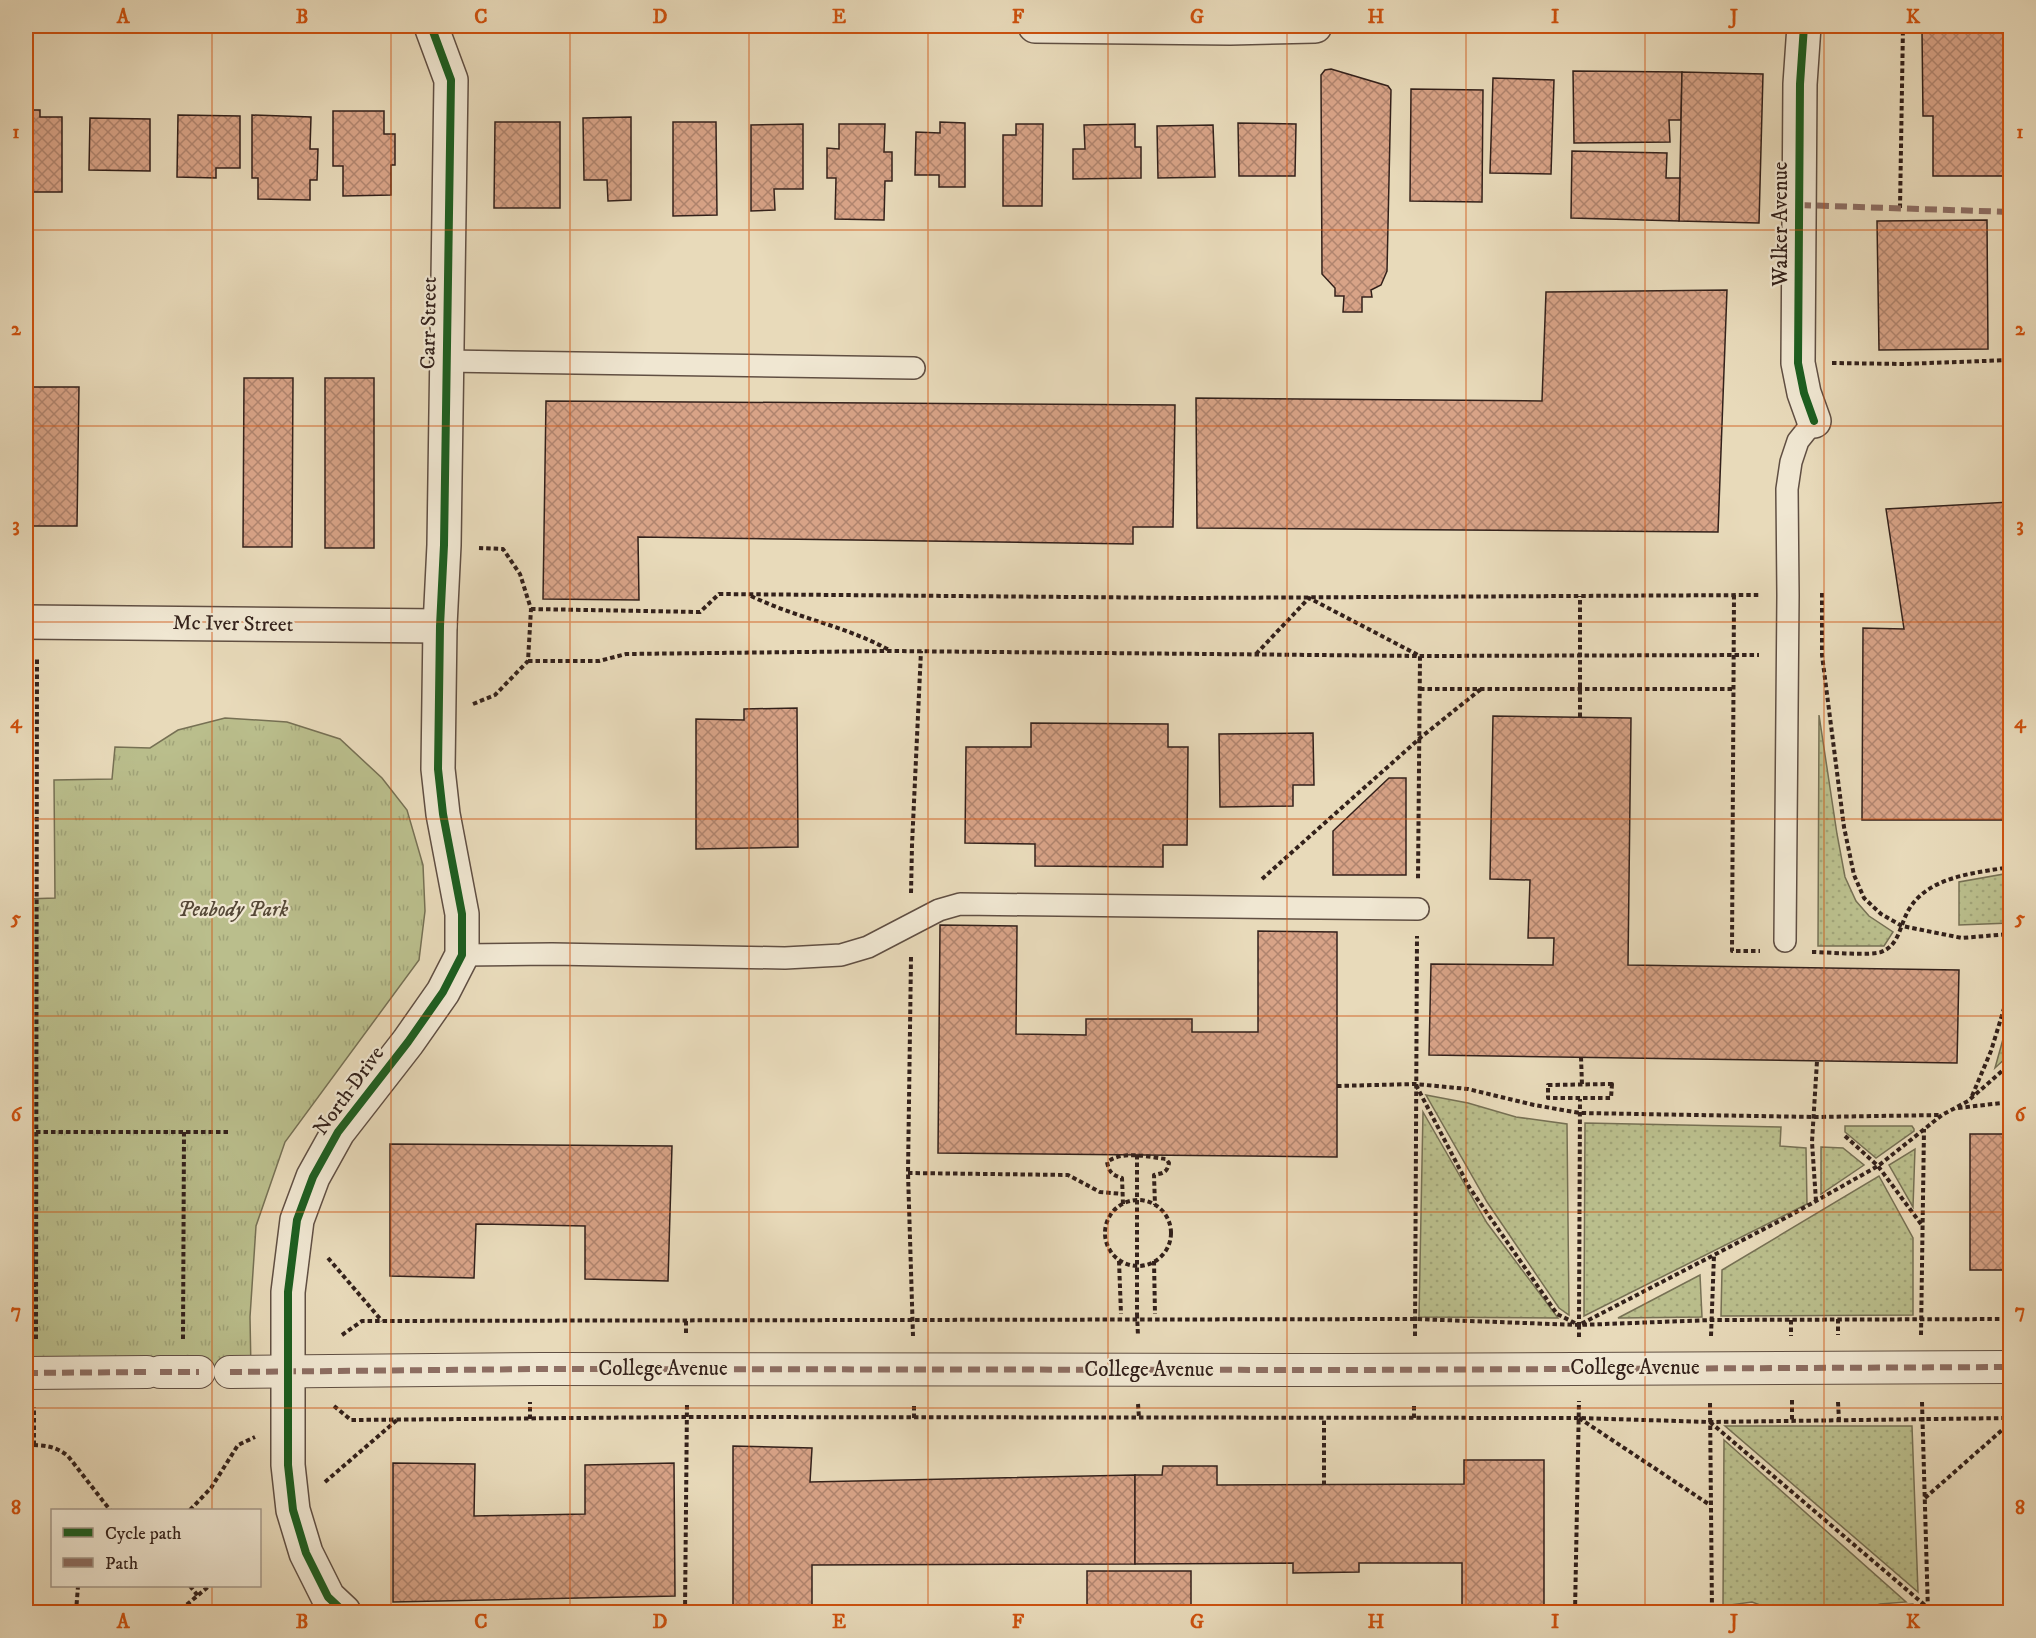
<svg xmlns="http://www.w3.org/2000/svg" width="2036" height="1638" viewBox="0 0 2036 1638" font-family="'IM FELL DW Pica',serif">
  <defs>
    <pattern id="grass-dots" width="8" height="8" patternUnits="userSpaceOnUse" patternTransform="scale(1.5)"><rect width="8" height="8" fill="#babe8c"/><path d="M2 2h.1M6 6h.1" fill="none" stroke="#a0a378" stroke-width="1.8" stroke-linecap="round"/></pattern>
    <pattern id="park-tufts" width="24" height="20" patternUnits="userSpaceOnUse" patternTransform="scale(1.5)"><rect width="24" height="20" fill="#babe8c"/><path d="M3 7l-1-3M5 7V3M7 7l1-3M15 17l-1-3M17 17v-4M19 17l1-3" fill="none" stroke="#a0a378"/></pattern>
    <pattern id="building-cross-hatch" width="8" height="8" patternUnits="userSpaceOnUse" patternTransform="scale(1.5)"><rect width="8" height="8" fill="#d8a387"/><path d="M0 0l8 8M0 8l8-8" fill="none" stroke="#b0846e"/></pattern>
  </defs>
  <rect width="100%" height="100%" fill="#e8daba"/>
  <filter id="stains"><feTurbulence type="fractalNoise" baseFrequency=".00333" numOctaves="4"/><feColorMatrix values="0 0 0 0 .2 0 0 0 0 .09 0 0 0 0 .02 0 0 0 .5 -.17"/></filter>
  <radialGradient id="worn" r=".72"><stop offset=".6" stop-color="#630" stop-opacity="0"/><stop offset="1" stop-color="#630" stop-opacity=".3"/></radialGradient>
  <g fill="url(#grass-dots)" stroke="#767054" stroke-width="1.5">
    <polygon points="1819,715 1837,834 1845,877 1856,901 1869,916 1893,932 1884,946 1818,946"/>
    <polygon points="2010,873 2010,923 1959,925 1959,882"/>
    <polygon points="2010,1014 2010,1054 1995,1068"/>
    <polygon points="1426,1095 1468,1103 1516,1117 1567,1124 1569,1315 1559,1308 1487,1202"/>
    <polygon points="1423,1112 1487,1223 1558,1318 1419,1317"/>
    <polygon points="1585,1123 1781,1127 1780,1146 1806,1148 1807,1204 1584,1316"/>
    <polygon points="1845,1126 1912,1126 1914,1129 1914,1131 1876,1158 1845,1132"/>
    <polygon points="1821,1147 1843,1148 1864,1165 1821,1194"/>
    <polygon points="1915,1149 1913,1207 1889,1165"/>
    <polygon points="1879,1176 1913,1238 1913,1315 1721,1316 1722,1270"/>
    <polygon points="1700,1275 1702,1317 1618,1318"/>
    <polygon points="1725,1426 1912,1426 1918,1592"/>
    <polygon points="1724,1440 1906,1602 1880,1604 1861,1610 1779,1612 1752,1602 1723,1606"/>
    <polygon points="1913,1604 1917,1612 1868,1612 1886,1606"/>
    <polygon points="1751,1605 1772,1612 1722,1612 1722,1610 1731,1606"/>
  </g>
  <polygon fill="url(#park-tufts)" stroke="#767054" stroke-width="1.5" points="225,718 287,722 340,739 382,778 407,810 423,865 425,911 419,960 285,1142 256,1226 250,1317 251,1372 32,1373 33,1461 26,1462 26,899 55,898 54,780 112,779 115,747 150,748 178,730"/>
  <g fill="url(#building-cross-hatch)" stroke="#33211b" stroke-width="1.5">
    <polygon points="1922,32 2010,32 2010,176 1933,176 1933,116 1923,116"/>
    <polygon points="1331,69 1388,86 1391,90 1387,271 1381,285 1371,290 1372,297 1362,297 1362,312 1343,312 1344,296 1335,296 1335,288 1322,274 1321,75 1325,70"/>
    <polygon points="1573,71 1682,72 1681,120 1669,120 1670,142 1574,143"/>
    <polygon points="1682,72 1763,74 1759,223 1679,221"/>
    <polygon points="1493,78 1554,80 1551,174 1490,173"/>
    <polygon points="1411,89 1483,90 1482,202 1410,201"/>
    <polygon points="26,110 40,110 40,117 62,117 62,192 26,192"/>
    <polygon points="333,111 384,111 384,134 395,134 395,165 391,165 391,195 343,196 343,166 333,166"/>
    <polygon points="178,115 240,116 240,168 216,168 216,178 177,177"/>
    <polygon points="252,115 311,117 310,149 318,149 317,180 310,180 310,200 258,199 258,178 252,178"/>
    <polygon points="631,117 631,200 608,201 607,180 584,180 583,118"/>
    <polygon points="90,118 150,119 150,171 89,170"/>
    <polygon points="495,122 560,122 560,208 494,208"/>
    <polygon points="673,122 716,122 717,215 673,216"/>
    <polygon points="940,122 965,123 965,187 939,187 939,175 915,175 916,132 940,133"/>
    <polygon points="1238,123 1296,124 1295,176 1239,176"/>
    <polygon points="803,124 803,189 774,189 775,210 751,211 751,125"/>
    <polygon points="839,124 885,124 884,152 892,152 892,181 885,181 884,220 835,219 836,178 827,178 827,148 839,149"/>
    <polygon points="1016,124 1043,124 1042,206 1003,206 1003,135 1016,135"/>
    <polygon points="1135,124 1135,147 1141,147 1141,178 1073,179 1073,149 1085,149 1084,125"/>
    <polygon points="1213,125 1215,177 1158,178 1157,126"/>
    <polygon points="1572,151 1667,153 1666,178 1680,178 1679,221 1571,218"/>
    <polygon points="1987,220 1988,349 1879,350 1877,221"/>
    <polygon points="1727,290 1718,532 1197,528 1196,398 1542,401 1546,292"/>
    <polygon points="244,378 293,378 292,547 243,547"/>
    <rect x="325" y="378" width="49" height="170"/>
    <polygon points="26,387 79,387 77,526 26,526"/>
    <polygon points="546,401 1175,405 1173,527 1133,527 1133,544 638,537 639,600 543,599"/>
    <polygon points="2010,502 2010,820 1862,820 1863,628 1904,629 1886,509"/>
    <polygon points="797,708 798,847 696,849 696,719 744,720 744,709"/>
    <polygon points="1493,716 1631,718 1628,965 1959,970 1957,1063 1429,1055 1431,964 1553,965 1554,938 1528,938 1530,880 1490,879"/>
    <polygon points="1031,723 1168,724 1168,747 1188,747 1187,845 1163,845 1163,867 1035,866 1035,844 965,843 966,747 1031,747"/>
    <polygon points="1313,733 1314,785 1293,785 1293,806 1220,807 1219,734"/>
    <polygon points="1389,778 1406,778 1406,875 1333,875 1333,831"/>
    <polygon points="940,925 1017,926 1016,1034 1086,1035 1086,1019 1192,1019 1192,1032 1258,1032 1258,931 1337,932 1337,1157 938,1153"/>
    <polygon points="26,1120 32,1120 34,1278 26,1278"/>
    <rect x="1970" y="1134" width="40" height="136"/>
    <polygon points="390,1144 672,1146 668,1281 585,1279 585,1226 476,1224 474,1278 390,1276"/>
    <polygon points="733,1446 812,1448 810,1482 1135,1475 1135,1564 812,1565 812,1612 733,1612"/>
    <polygon points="1464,1460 1544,1460 1544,1612 1462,1612 1462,1563 1359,1563 1359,1572 1293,1573 1293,1563 1135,1564 1135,1475 1162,1475 1163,1466 1217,1466 1217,1485 1464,1484"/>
    <polygon points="33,1461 31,1612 26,1612 26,1462"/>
    <polygon points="393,1463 475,1464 474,1516 585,1514 585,1465 674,1463 675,1596 393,1602"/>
    <rect x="1087" y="1571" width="104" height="41"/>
  </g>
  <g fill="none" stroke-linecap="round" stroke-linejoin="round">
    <g stroke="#604f43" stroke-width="24">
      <g id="service">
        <polyline points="446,361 914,368"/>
        <polyline points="1785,941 1788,595 1787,489 1791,462 1798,441 1814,421"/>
        <polyline points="462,955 552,954 785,958 841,955 868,947 939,910 960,904 1418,909"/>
      </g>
    </g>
    <g stroke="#604f43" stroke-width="34">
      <g id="pedestrian">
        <polyline points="160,1372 199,1372"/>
        <polyline points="230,1372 543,1369 1349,1370 2010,1367"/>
        <polyline points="26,1373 147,1372"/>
      </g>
    </g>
    <g stroke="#604f43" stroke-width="36">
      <g id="minor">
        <polyline points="1804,26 1800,84 1798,363 1804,393 1814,421"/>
        <polyline points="26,622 440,626"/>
        <polyline points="344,1612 328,1597 306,1553 293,1510 288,1465 288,1292 297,1220 313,1177 338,1132 408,1042 443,992 462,955 462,914 443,814 438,769 440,626 444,545 451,80 431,26"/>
      </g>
    </g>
    <g stroke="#604f43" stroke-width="36">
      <polyline id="tertiary" points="1035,26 1230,28 1315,26"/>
    </g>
    <g stroke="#33211b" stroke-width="4" stroke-dasharray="4.5 3" stroke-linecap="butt">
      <polyline points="1900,208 1903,26"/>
      <polyline points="2009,360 2008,324 2010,316"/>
      <polyline points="1832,363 1904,364 2010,360"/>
      <polyline points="1822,593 1822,655 1844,827 1854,875 1864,898 1881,914 1902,926 1962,938 2010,934"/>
      <polyline points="1734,595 1732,951 1760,951"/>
      <path d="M 751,596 C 796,618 846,626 889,650"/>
      <polyline points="531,609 700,612 719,594 1190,598 1759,595"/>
      <polyline points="1256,654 1309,598 1420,656 1418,880"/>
      <polyline points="528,661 599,661 626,654 890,651 1420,656 1759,655"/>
      <polyline points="1420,689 1733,689"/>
      <polyline points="473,704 495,695 528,661 531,609 520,574 503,549 479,548"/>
      <polyline points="1580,717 1580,596"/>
      <polyline points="1262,879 1420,738 1481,689"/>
      <polyline points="911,893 912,845 921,651"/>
      <path d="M 1812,952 C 1826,952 1871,956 1881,952 C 1899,946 1900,925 1908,911 C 1927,876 1976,873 2010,867"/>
      <polyline points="911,957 908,1173 913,1336"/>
      <polyline points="1581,1057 1582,1085"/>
      <polygon points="1612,1084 1611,1098 1548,1098 1548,1085"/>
      <polyline points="1416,1085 1469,1187 1557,1314 1579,1325 1580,1099"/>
      <polyline points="1337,1086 1415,1084 1468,1089 1534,1105 1580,1113 1814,1117 1941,1115"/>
      <polyline points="1972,1096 1991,1051 2010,989"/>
      <polyline points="1958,1108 2010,1102"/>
      <polyline points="36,1132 230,1132"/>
      <polyline points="1845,1136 1878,1166 1921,1224"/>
      <polyline points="908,1173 1068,1175 1100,1192 1123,1194"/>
      <circle cx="1138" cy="1233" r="33"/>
      <polyline points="1816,1201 1812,1142 1817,1061"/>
      <path d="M 1123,1204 L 1122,1178 C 1112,1175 1109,1172 1107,1162 C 1123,1150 1148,1157 1166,1159 L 1169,1163 C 1167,1173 1163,1173 1154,1175 L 1155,1205"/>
      <polyline points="328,1258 382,1321"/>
      <polyline points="1119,1261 1121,1314"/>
      <polyline points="1154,1261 1155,1314"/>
      <polyline points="26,1285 36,1285"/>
      <polyline points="1137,1314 1138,1336"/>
      <polyline points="1838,1319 1838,1335"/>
      <polyline points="1791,1320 1791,1336"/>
      <polyline points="686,1321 686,1336"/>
      <polyline points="342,1335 362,1321 1415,1319 1579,1325 1712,1320 2010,1319"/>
      <polyline points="1921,1335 1924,1129"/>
      <polyline points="1415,1336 1417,936"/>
      <polyline points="1711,1336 1714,1255"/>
      <polyline points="1579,1337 1579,1325 1791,1215 1878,1166 1942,1115 1968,1101 2010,1064"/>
      <polyline points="36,1339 37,657"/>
      <polyline points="183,1339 184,1132"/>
      <polyline points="1792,1400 1792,1421"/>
      <polyline points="1838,1402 1839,1420"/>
      <polyline points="1922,1402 1928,1612"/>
      <polyline points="1710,1403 1712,1612"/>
      <polyline points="1138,1404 1139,1418"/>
      <polyline points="334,1406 351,1420 687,1417 1579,1418 1710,1422 2010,1418"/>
      <polyline points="914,1418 914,1404"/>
      <polyline points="1414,1418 1414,1404"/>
      <polyline points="1579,1418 1710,1505"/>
      <polyline points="530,1419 530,1402"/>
      <polyline points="1710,1422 1927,1607"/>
      <path d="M 26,1445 C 43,1445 54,1445 68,1456 L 110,1510"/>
      <polyline points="34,1445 34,1407"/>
      <polyline points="325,1482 397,1420"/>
      <polyline points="1324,1485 1324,1418"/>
      <polyline points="1925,1498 2010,1423"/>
      <polyline points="190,1510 211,1488 238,1445 255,1437"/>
      <polyline points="190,1586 198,1596"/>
      <polyline points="76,1612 78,1586"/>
      <polyline points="83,1612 167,1610 184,1607 209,1586"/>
      <polyline points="685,1612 687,1403"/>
      <polyline points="1575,1612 1579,1401"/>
    </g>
    <use href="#service" stroke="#f0e7d2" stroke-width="21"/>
    <use href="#pedestrian" stroke="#f0e7d2" stroke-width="32"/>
    <use href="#minor" stroke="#f0e7d2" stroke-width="33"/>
    <use href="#tertiary" stroke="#f0e7d2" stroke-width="33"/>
    <polyline stroke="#33211b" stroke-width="4" stroke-dasharray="4.5 3" stroke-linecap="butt" points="1137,1155 1137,1314"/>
    <g stroke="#8d6e63" stroke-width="6" stroke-dasharray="12 6" stroke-linecap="butt">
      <polyline points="1799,205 2010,212"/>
      <polyline points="160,1372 199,1372"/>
      <polyline points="230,1372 543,1369 1349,1370 2010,1367"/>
      <polyline points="26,1373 147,1372"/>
    </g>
    <g stroke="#f0e7d2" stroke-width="11">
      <g id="cycleway">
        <polyline points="1035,26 1230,28 1315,26"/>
        <polyline points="1804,26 1800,84 1798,363 1804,393 1814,421"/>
        <polyline points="344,1612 328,1597 306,1553 293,1510 288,1465 288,1292 297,1220 313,1177 338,1132 408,1042 443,992 462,955 462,914 443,814 438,769 440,626 444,545 451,80 431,26"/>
      </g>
    </g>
    <use href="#cycleway" stroke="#1b5e20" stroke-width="8"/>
  </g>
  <path fill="none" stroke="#cd510e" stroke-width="1.5" stroke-opacity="0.55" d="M 212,26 L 212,1510M 391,26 L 391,1612M 570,26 L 570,1612M 749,26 L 749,1612M 928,26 L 928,1612M 1108,26 L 1108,1612M 1287,26 L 1287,1612M 1466,26 L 1466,1612M 1645,26 L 1645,1612M 1824,26 L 1824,1612M 26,230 L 2010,230M 26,426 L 2010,426M 26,622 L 2010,622M 26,819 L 2010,819M 26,1016 L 2010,1016M 26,1212 L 2010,1212M 26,1408 L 2010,1408M 212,1586 L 212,1612"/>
  <g text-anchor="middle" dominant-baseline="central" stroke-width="4.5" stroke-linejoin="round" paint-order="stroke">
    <g font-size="21" fill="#33211b" stroke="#f0e7d2">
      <text transform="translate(1781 224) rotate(-90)">Walker Avenue</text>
      <text transform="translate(429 323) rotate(-89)">Carr Street</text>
      <text transform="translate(233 624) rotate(1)">Mc Iver Street</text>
      <text transform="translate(349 1091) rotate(-54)">North Drive</text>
      <text x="1635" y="1368">College Avenue</text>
      <text x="663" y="1369">College Avenue</text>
      <text x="1149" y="1370">College Avenue</text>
    </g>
    <g font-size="21" font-style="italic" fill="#554837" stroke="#f0e7d2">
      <text x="233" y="910">Peabody Park</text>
    </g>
  </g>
  <rect width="2036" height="1638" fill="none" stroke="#e8daba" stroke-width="66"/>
  <rect x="51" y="1509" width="210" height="78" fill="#f0e7d2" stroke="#a49889" stroke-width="1.5"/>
  <rect x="63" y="1528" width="30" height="9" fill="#1b5e20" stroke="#a49889" stroke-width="1.5"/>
  <text x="105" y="1539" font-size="18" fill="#33211b">Cycle path</text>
  <rect x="63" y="1558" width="30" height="9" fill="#8d6e63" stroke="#a49889" stroke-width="1.5"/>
  <text x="105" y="1569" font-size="18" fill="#33211b">Path</text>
  <rect x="33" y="33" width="1970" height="1572" fill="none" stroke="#cd510e" stroke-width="2"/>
  <g font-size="20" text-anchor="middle" font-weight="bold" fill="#cd510e">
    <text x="123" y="23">A</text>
    <text x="302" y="23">B</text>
    <text x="481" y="23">C</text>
    <text x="660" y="23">D</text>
    <text x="839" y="23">E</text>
    <text x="1018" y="23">F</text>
    <text x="1197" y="23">G</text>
    <text x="1376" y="23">H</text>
    <text x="1555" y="23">I</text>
    <text x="1734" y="23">J</text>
    <text x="1913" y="23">K</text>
    <text x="16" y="138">1</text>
    <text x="2020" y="138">1</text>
    <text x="16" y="335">2</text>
    <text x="2020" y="335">2</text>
    <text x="16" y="531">3</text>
    <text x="2020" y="531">3</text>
    <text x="16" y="728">4</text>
    <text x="2020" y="728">4</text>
    <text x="16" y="924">5</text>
    <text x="2020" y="924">5</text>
    <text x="16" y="1121">6</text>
    <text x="2020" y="1121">6</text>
    <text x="16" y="1317">7</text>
    <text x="2020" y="1317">7</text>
    <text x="16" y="1514">8</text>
    <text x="2020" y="1514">8</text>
    <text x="123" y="1628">A</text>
    <text x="302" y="1628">B</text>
    <text x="481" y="1628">C</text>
    <text x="660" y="1628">D</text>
    <text x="839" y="1628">E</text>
    <text x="1018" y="1628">F</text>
    <text x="1197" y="1628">G</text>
    <text x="1376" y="1628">H</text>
    <text x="1555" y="1628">I</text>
    <text x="1734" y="1628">J</text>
    <text x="1913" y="1628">K</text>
  </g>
  <rect width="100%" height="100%" filter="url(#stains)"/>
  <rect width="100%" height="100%" fill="url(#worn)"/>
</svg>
